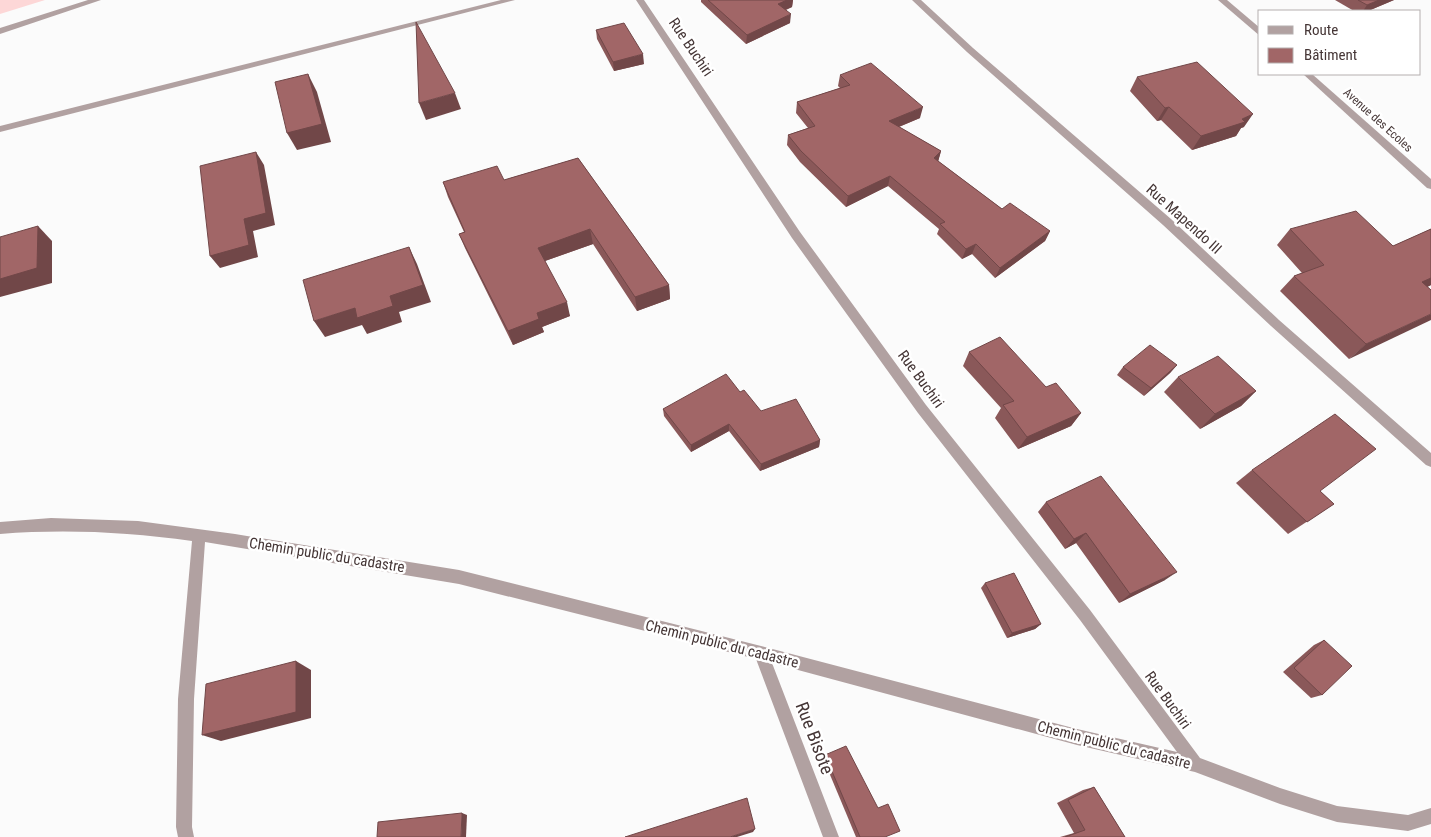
<svg xmlns="http://www.w3.org/2000/svg" width="1431" height="837" viewBox="0 0 1431 837" font-family="'Roboto Condensed',sans-serif">
  <rect width="100%" height="100%" fill="#fbfbfb"/>
  <polygon fill="#fdd7d7" points="0,0 45,0 0,14"/>
  <g fill="none" stroke-linecap="round" stroke-linejoin="round">
    <g fill="#b1a1a1" fill-rule="evenodd">
      <polygon points="88,0 101,0 0,34 0,28"/>
      <polygon points="501,0 515,0 0,132 0,126"/>
      <path d="M 636,0 L 644,0 L 800,232 L 926,405 L 1090,610 L 1200,758 L 1280,788 L 1337,806 L 1408,815 L 1431,808 L 1431,824 L 1408,831 L 1337,822 L 1280,804 L 1195,772 L 1077,745 L 772,663 L 839,837 L 823,837 L 756,659 L 459,584 L 205,542 L 194,699 L 192,827 L 194,837 L 178,837 L 176,827 L 178,699 L 192,541 C 127,532 65,529 0,534 L 0,522 L 51,518 L 138,521 L 235,534 L 459,570 L 761,646 L 1077,729 L 1177,752 L 1080,620 L 918,413 L 792,238 Z"/>
      <polygon points="912,0 921,0 973,48 1171,219 1279,320 1431,453 1431,467 1426,465 1271,326 1163,225 967,52"/>
      <polygon points="1218,0 1227,0 1260,28 1260,36"/>
      <polygon points="1303,74 1312,74 1431,179 1431,189 1427,188"/>
    </g>
  </g>
  <g fill="#8a5859">
    <polygon points="701,0 793,0 792,7 786,10 790,23 746,44 701,2"/>
    <polygon points="1335,0 1394,0 1368,11 1354,11"/>
    <polygon points="596,30 644,64 614,71 597,39"/>
    <polygon points="840,75 920,118 899,127 941,151 938,161 1002,209 1050,231 1045,241 995,278 972,254 962,259 937,234 939,229 888,186 846,207 800,162 787,145 788,135 808,128 796,113 797,102 840,88 838,86"/>
    <polygon points="1137,77 1244,127 1241,128 1236,136 1192,150 1161,120 1157,121 1130,91"/>
    <polygon points="578,158 669,285 670,299 637,311 593,244 545,261 570,316 542,327 544,332 513,345 465,248 459,234 464,232 448,197 443,182 504,180"/>
    <polygon points="1290,229 1393,246 1431,229 1431,285 1427,287 1431,290 1349,359 1280,291 1294,276 1302,273 1277,245"/>
    <polygon points="969,352 1046,387 1081,413 1071,426 1018,449 995,418 1001,408 963,366"/>
    <polygon points="1177,365 1170,373 1144,396 1117,375 1123,367"/>
    <polygon points="1178,377 1256,391 1241,406 1200,429 1164,392"/>
    <polygon points="740,392 761,411 820,440 819,447 760,471 729,431 691,452 664,416 663,409"/>
    <polygon points="1252,470 1320,491 1334,504 1288,534 1236,483"/>
    <polygon points="1046,502 1165,580 1119,603 1076,543 1065,549 1038,512"/>
    <polygon points="985,583 1041,624 1035,629 1007,638 981,588"/>
    <polygon points="1324,640 1322,695 1311,698 1283,672 1314,645"/>
    <polygon points="825,755 885,837 856,837 823,758"/>
    <polygon points="1094,787 1125,837 1060,837 1074,833 1057,803 1083,790"/>
  </g>
  <g fill="#714748">
    <polygon points="787,0 793,0 792,7 777,13 778,4"/>
    <polygon points="1379,0 1394,0 1368,11 1363,11 1367,5"/>
    <polygon points="791,14 790,23 746,44 747,35"/>
    <polygon points="643,54 644,64 614,71 613,62"/>
    <polygon points="308,74 317,92 331,142 297,150 287,133"/>
    <polygon points="455,93 461,109 426,120 419,103"/>
    <polygon points="923,107 920,118 886,132 889,121"/>
    <polygon points="1169,107 1161,120 1157,121 1165,108"/>
    <polygon points="1253,114 1244,127 1241,128 1236,136 1192,150 1201,136"/>
    <polygon points="941,151 938,162 934,158"/>
    <polygon points="256,152 264,165 275,225 253,231 258,257 220,268 210,256"/>
    <polygon points="890,176 888,186 846,207 848,196"/>
    <polygon points="38,226 52,241 52,283 0,297 0,279"/>
    <polygon points="590,229 593,244 542,262 538,248"/>
    <polygon points="1050,231 1045,241 995,278 1000,268"/>
    <polygon points="976,244 972,254 962,259 966,249"/>
    <polygon points="409,247 417,264 431,302 399,312 402,322 367,334 362,325 325,337 314,321 390,296"/>
    <polygon points="1431,278 1431,285 1405,298 1422,282"/>
    <polygon points="669,285 670,299 637,311 635,297"/>
    <polygon points="567,302 570,316 542,327 544,332 513,345 508,331 537,313"/>
    <polygon points="1431,314 1431,320 1349,359 1366,344"/>
    <polygon points="1177,365 1170,373 1144,396 1151,388"/>
    <polygon points="1256,391 1241,406 1200,429 1215,414"/>
    <polygon points="1081,413 1071,426 1018,449 1027,437"/>
    <polygon points="729,424 729,431 691,452 691,445"/>
    <polygon points="820,440 819,447 760,471 761,464"/>
    <polygon points="1086,533 1076,543 1065,549 1074,539"/>
    <polygon points="1177,572 1165,580 1119,603 1130,594"/>
    <polygon points="1041,624 1035,629 1007,638 1012,633"/>
    <polygon points="296,661 311,670 311,718 221,741 202,735"/>
    <polygon points="462,813 467,815 466,837 461,837"/>
    <polygon points="755,829 753,832 737,837 730,837"/>
  </g>
  <g fill="#a16667" stroke="#714748">
    <polygon points="708,0 787,0 778,4 791,14 747,35"/>
    <polygon points="1358,0 1379,0 1367,5"/>
    <polygon points="416,22 455,93 419,103"/>
    <polygon points="624,23 643,54 613,62 596,30"/>
    <polygon points="1197,62 1253,114 1242,119 1245,122 1201,136 1169,107 1165,108 1137,77"/>
    <polygon points="871,63 923,107 889,121 941,151 934,158 1002,209 1010,203 1050,231 1000,268 976,244 966,249 940,224 945,222 890,176 848,196 801,151 788,135 815,126 797,102 850,85 840,75"/>
    <polygon points="308,74 322,124 287,133 275,82"/>
    <polygon points="256,152 266,213 244,219 249,245 210,256 200,166"/>
    <polygon points="578,158 669,285 635,297 590,229 538,248 567,302 537,313 539,319 508,331 459,234 465,232 443,182 497,166 504,180"/>
    <polygon points="1356,211 1393,246 1431,229 1431,278 1422,282 1431,290 1431,314 1366,344 1294,276 1324,265 1290,229"/>
    <polygon points="38,226 37,268 0,279 0,237"/>
    <polygon points="409,247 423,285 390,296 393,306 357,318 355,308 314,321 303,280"/>
    <polygon points="1000,337 1046,387 1056,383 1081,413 1027,437 1003,405 1014,401 969,352"/>
    <polygon points="1150,345 1177,365 1151,388 1123,367"/>
    <polygon points="1218,356 1256,391 1215,414 1178,377"/>
    <polygon points="726,374 740,392 744,390 761,411 796,399 820,440 761,464 729,424 691,445 663,409"/>
    <polygon points="1335,414 1376,449 1320,491 1334,504 1307,522 1252,470"/>
    <polygon points="1101,476 1177,572 1130,594 1086,533 1074,539 1046,502"/>
    <polygon points="1014,573 1041,624 1012,633 985,583"/>
    <polygon points="1324,640 1352,666 1322,695 1294,668"/>
    <polygon points="296,661 296,712 202,735 206,684"/>
    <polygon points="846,746 878,808 888,804 900,831 885,837 860,837 825,755"/>
    <polygon points="1094,787 1125,837 1065,837 1085,830 1068,800"/>
    <polygon points="747,798 755,829 730,837 625,837"/>
    <polygon points="462,813 461,837 377,837 378,822"/>
  </g>
  <g text-anchor="middle" dominant-baseline="central" stroke-width="5" stroke-linejoin="round" paint-order="stroke">
    <g font-size="12" fill="#453636" stroke="#fff">
      <text transform="translate(1378 120) rotate(42)">Avenue des Ecoles</text>
    </g>
    <g font-size="15" fill="#453636" stroke="#fff">
      <text transform="translate(691 47) rotate(56)">Rue Buchiri</text>
      <text transform="translate(1184 219) rotate(42)">Rue Mapendo III</text>
      <text transform="translate(921 379) rotate(54)">Rue Buchiri</text>
      <text transform="translate(327 555) rotate(9)">Chemin public du cadastre</text>
      <text transform="translate(722 644) rotate(14)">Chemin public du cadastre</text>
      <text transform="translate(1168 700) rotate(54)">Rue Buchiri</text>
      <text transform="translate(1114 745) rotate(14)">Chemin public du cadastre</text>
    </g>
    <g font-size="18" fill="#453636" stroke="#fff">
      <text transform="translate(815 738) rotate(69)">Rue Bisote</text>
    </g>
  </g>
  <rect x="1258" y="10" width="162" height="65" fill="#ffffff" stroke="#b5afaf"/>
  <rect x="1268" y="26" width="25" height="8" fill="#b1a1a1" stroke="#b5afaf"/>
  <text x="1304" y="35" font-size="15" fill="#453636">Route</text>
  <rect x="1268" y="48" width="25" height="15" fill="#a16667" stroke="#b5afaf"/>
  <text x="1304" y="60" font-size="15" fill="#453636">Bâtiment</text>
</svg>
